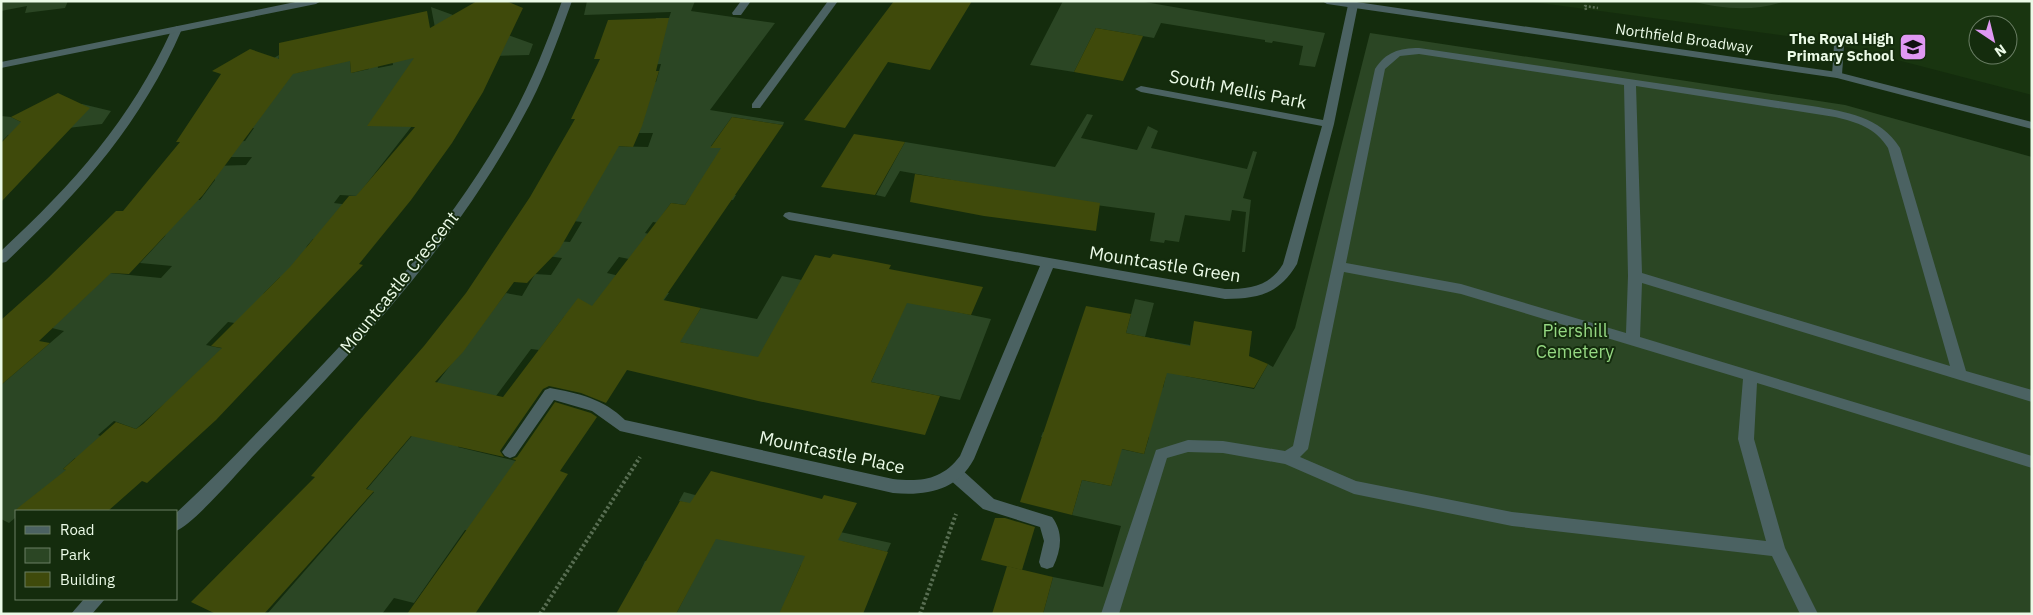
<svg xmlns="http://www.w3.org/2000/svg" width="2033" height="615" viewBox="0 0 2033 615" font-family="'IBM Plex Sans',sans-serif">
  <rect width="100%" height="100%" fill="#142c0d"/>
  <path fill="#193510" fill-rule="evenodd" d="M 1525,1 L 2032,1 L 2032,95 L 1824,41 ZM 1978,25 L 2008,25 L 2008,55 L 1978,55 Z"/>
  <g fill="#2b4624">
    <polygon points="1,1 68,1 65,8 25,13 27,6 1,11"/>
    <polygon points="587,1 695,1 691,11 775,23 710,110 784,122 783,125 732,117 711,146 726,149 698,188 736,195 733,200 689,199 685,205 671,203 661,217 670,225 653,222 645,233 662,237 644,262 619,257 607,273 632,279 628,285 669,293 664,300 668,337 564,317 539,350 531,349 458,447 516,461 520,543 465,530 414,603 394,598 382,614 267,614 374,492 367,489 421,425 425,398 506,293 522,296 535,274 551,275 562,258 547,256 556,241 570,242 582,222 573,221 612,146 648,147 653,133 639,133 646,82 656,82 661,64 643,65 656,18 669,18 671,12 584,15"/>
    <polygon points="1063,1 1139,1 1325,33 1315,67 1299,65 1303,46 1273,41 1272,43 1265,42 1265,40 1161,23 1154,38 1096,28 1074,72 1030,65"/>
    <path d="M 1691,1 L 1785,1 C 1754,12 1722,9 1691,1 Z"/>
    <polygon points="431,7 533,44 529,55 453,57 368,126 412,126 357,196 340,195 334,203 350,205 320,240 313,239 307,246 293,279 280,277 264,293 247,325 228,322 206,345 244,353 162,406 136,429 114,421 98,435 120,443 95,464 75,458 63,469 83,476 15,510 15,518 9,523 1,519 1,385 64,331 52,328 99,272 161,278 172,266 140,263 165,236 176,199 200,200 215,180 212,166 246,165 252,157 216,157 227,142 245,141 254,128 237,129 274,58 279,55 278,66 296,73 309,70 309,64 349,50 351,73 369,69 368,61 377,59 378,68 393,65 391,51 436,33"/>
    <polygon points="1370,33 1845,105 2032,157 2032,614 1043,614 1053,577 1103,587 1121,526 1072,515 1082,480 1111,486 1115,472 1091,448 1041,437 1043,432 1144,454 1149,437 1106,378 1163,388 1166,375 1137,369 1145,337 1126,333 1135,299 1154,303 1145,337 1190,345 1185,376 1254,389 1268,364 1273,367 1295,328"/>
    <polygon points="82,104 111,111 102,124 8,135 1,142 1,116 11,117 35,129"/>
    <polygon points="1087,114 1093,115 1081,138 1137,150 1148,126 1158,131 1151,148 1247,169 1253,151 1257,152 1243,198 1251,200 1245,252 1242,252 1246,212 1232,210 1230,221 1185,215 1179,242 1165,240 1164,243 1150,241 1155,213 1081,203 900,171 885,197 876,195 905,142 1055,167"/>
    <polygon points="782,276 991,319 960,400 871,382 887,346 738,393 744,355 679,342 701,308 757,319"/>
    <polygon points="684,492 799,523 891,543 887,552 841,541 828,572 801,565 787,597 810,614 676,614 692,583 641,570 645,561 697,573 729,513 679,501"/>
  </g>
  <g fill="#3f4a0b">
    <polygon points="477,1 506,1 523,8 483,92 452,143 411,200 359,264 363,265 216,420 147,483 142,481 108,511 14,511 66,470 63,469 116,422 136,429 143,424 222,348 211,346 290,267 349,196 356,196 415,127 367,126 414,58 351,73 350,61 293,74 203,195 129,274 111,273 39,341 50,343 1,385 1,320 48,278 116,211 123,211 180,142 176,142 221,74 212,71 250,49 279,59 279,43 427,11 430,28"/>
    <polygon points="894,1 972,1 930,70 888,62 845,128 804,120"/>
    <polygon points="669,18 656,71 659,71 642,126 633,147 619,146 559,250 527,283 514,282 463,352 435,382 503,397 578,298 592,306 671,203 685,205 721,148 710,148 732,117 783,125 663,300 701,308 680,342 758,357 815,255 830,258 833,254 871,261 891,265 889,269 983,287 971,315 907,303 871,382 940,396 925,435 758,401 627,370 606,403 581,393 549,386 543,389 500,451 504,457 411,436 366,489 374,491 264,614 216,614 191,602 315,477 311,476 424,346 466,293 530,197 575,119 571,119 600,59 594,59 608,20"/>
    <polygon points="1096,28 1143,36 1123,81 1074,72"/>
    <polygon points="58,93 90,108 1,202 1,143 21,122 11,117"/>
    <polygon points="854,134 905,142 875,195 821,187"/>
    <polygon points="915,174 1100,203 1096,231 984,216 910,202"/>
    <polygon points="1086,306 1131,314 1126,333 1190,346 1194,321 1252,331 1249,356 1268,364 1254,388 1167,373 1144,454 1122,449 1111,486 1082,480 1072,515 1020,502"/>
    <polygon points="555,402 591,413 597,417 560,471 568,474 475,614 407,614 516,460 512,459 517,457"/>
    <polygon points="711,471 822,499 824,495 857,503 838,540 888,552 863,614 779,614 805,556 716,539 676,614 616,614 680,501 690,503"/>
    <polygon points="995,518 1005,518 1035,527 1022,570 981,560"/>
    <polygon points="1007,566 1053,577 1043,614 992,614"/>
  </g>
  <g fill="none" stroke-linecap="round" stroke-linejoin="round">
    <polyline stroke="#586e52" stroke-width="2.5" stroke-dasharray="2 2" stroke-linecap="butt" points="1586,10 1585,6 1598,8"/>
    <g stroke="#586e52" stroke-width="4" stroke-dasharray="2.5 2.5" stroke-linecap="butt">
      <polyline points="540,614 640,457"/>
      <polyline points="920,614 956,514"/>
    </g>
    <g fill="#4b6262" fill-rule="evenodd">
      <polygon points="741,1 751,1 741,15 733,15 732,13"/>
      <polygon points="1839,42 1844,45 1842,75 1837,78 1832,75 1834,45"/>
      <path d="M 1419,48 L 1812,106 C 1846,112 1880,116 1900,148 L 1966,371 L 2032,390 L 2032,402 L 1642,283 L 1640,337 L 2032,456 L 2032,468 L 1757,383 L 1754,439 L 1785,548 L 1818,614 L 1800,614 L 1772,556 L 1512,526 L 1354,494 L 1285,464 L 1223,453 L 1188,452 L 1167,458 L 1119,614 L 1101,614 L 1156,450 L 1188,440 L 1223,441 L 1285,451 L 1293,446 L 1375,69 C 1386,52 1399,48 1419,48 ZM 1419,54 L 1624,85 L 1628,276 L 1626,333 L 1461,284 L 1346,263 L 1385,69 L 1400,56 ZM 1636,86 L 1835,117 C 1857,122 1876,128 1888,148 L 1950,366 L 1642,273 ZM 1344,272 L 1461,294 L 1743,379 L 1738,439 L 1766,541 L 1512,512 L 1356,481 L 1300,457 L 1308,449 Z"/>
      <path d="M 955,468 L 961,469 L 994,499 L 1052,517 C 1064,533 1061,550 1053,567 L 1047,569 L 1041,567 L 1039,562 L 1044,541 L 1040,527 L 983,509 L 949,479 L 947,474 L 949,469 Z"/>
    </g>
    <g fill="#4b6262" fill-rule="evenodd">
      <path d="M 562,1 L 572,1 C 557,42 543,82 522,119 C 454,245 355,350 257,452 C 242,468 193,525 176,531 L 176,513 C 212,480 246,444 280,409 C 366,321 451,228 511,119 C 532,81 547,42 562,1 Z"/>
      <polygon points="828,1 838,1 760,108 752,108 752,104"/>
      <path d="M 1353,2 L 1358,5 L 1334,124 L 1297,264 C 1278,295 1259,298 1225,299 L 1053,268 L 974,459 C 957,491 926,496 893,493 L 620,431 L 592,411 L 554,400 L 515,456 L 510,458 L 505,456 L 502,452 L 505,448 L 545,390 L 550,388 C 578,393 604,399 625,420 L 893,479 C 921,482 942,480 960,456 L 1040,266 L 789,220 L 783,216 L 785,213 L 789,212 L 1225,289 C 1250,289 1270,286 1283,264 L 1322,126 L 1141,92 L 1135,89 L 1141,86 L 1323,120 L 1348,5 Z"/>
      <path d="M 177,26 L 182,29 C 141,124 80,192 6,262 L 1,263 L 1,251 C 74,183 130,121 172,29 Z"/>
      <polygon points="84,599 105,599 92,614 71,614"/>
    </g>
    <g fill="#4b6262" fill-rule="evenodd">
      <polygon points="300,1 321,1 316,4 1,68 1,62"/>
      <polygon points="1322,1 1350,1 1837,72 2032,122 2032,129 1837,78 1327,4"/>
    </g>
  </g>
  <defs>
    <g id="school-square" transform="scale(1.4375)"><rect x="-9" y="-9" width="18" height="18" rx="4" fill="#df98f2" stroke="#142c0d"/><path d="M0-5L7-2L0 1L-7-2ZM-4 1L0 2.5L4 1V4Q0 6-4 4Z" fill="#111"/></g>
  </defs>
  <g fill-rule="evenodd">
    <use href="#school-square" x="1913" y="47"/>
  </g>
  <g text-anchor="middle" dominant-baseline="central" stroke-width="4" stroke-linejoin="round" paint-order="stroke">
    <g font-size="15" fill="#ebfae7" stroke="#142c0d">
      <text transform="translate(1684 38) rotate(8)">Northfield Broadway</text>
    </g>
    <g font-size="15" font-weight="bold" fill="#ebfae7" stroke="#142c0d" text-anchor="end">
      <text x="1894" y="38">The Royal High<tspan x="1894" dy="17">Primary School</tspan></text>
    </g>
    <g font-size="18" fill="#ebfae7" stroke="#142c0d">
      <text transform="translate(1238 89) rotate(11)">South Mellis Park</text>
      <text transform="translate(1165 264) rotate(9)">Mountcastle Green</text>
      <text transform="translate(399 282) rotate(-51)">Mountcastle Crescent</text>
      <text transform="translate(832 452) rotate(12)">Mountcastle Place</text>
    </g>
    <g font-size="18" fill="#95d882" stroke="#142c0d">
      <text x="1575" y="330">Piershill<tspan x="1575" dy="21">Cemetery</tspan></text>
    </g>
  </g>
  <rect width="2033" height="615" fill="none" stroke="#ebfae7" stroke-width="5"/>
  <rect x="15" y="510" width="162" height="90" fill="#142c0d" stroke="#6a7e64"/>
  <rect x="25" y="526" width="25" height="8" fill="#4b6262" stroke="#6a7e64"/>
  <text x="60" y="535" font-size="15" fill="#ebfae7">Road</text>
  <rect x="25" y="548" width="25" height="15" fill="#2b4624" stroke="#6a7e64"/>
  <text x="60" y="560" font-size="15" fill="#ebfae7">Park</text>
  <rect x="25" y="572" width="25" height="15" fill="#3f4a0b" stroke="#6a7e64"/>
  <text x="60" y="585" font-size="15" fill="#ebfae7">Building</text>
  <g transform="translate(1993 40) rotate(145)"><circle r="24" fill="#142c0d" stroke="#6a7e64"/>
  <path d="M0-4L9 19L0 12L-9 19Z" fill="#df98f2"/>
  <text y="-8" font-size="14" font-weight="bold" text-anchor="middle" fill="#ebfae7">N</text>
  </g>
</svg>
